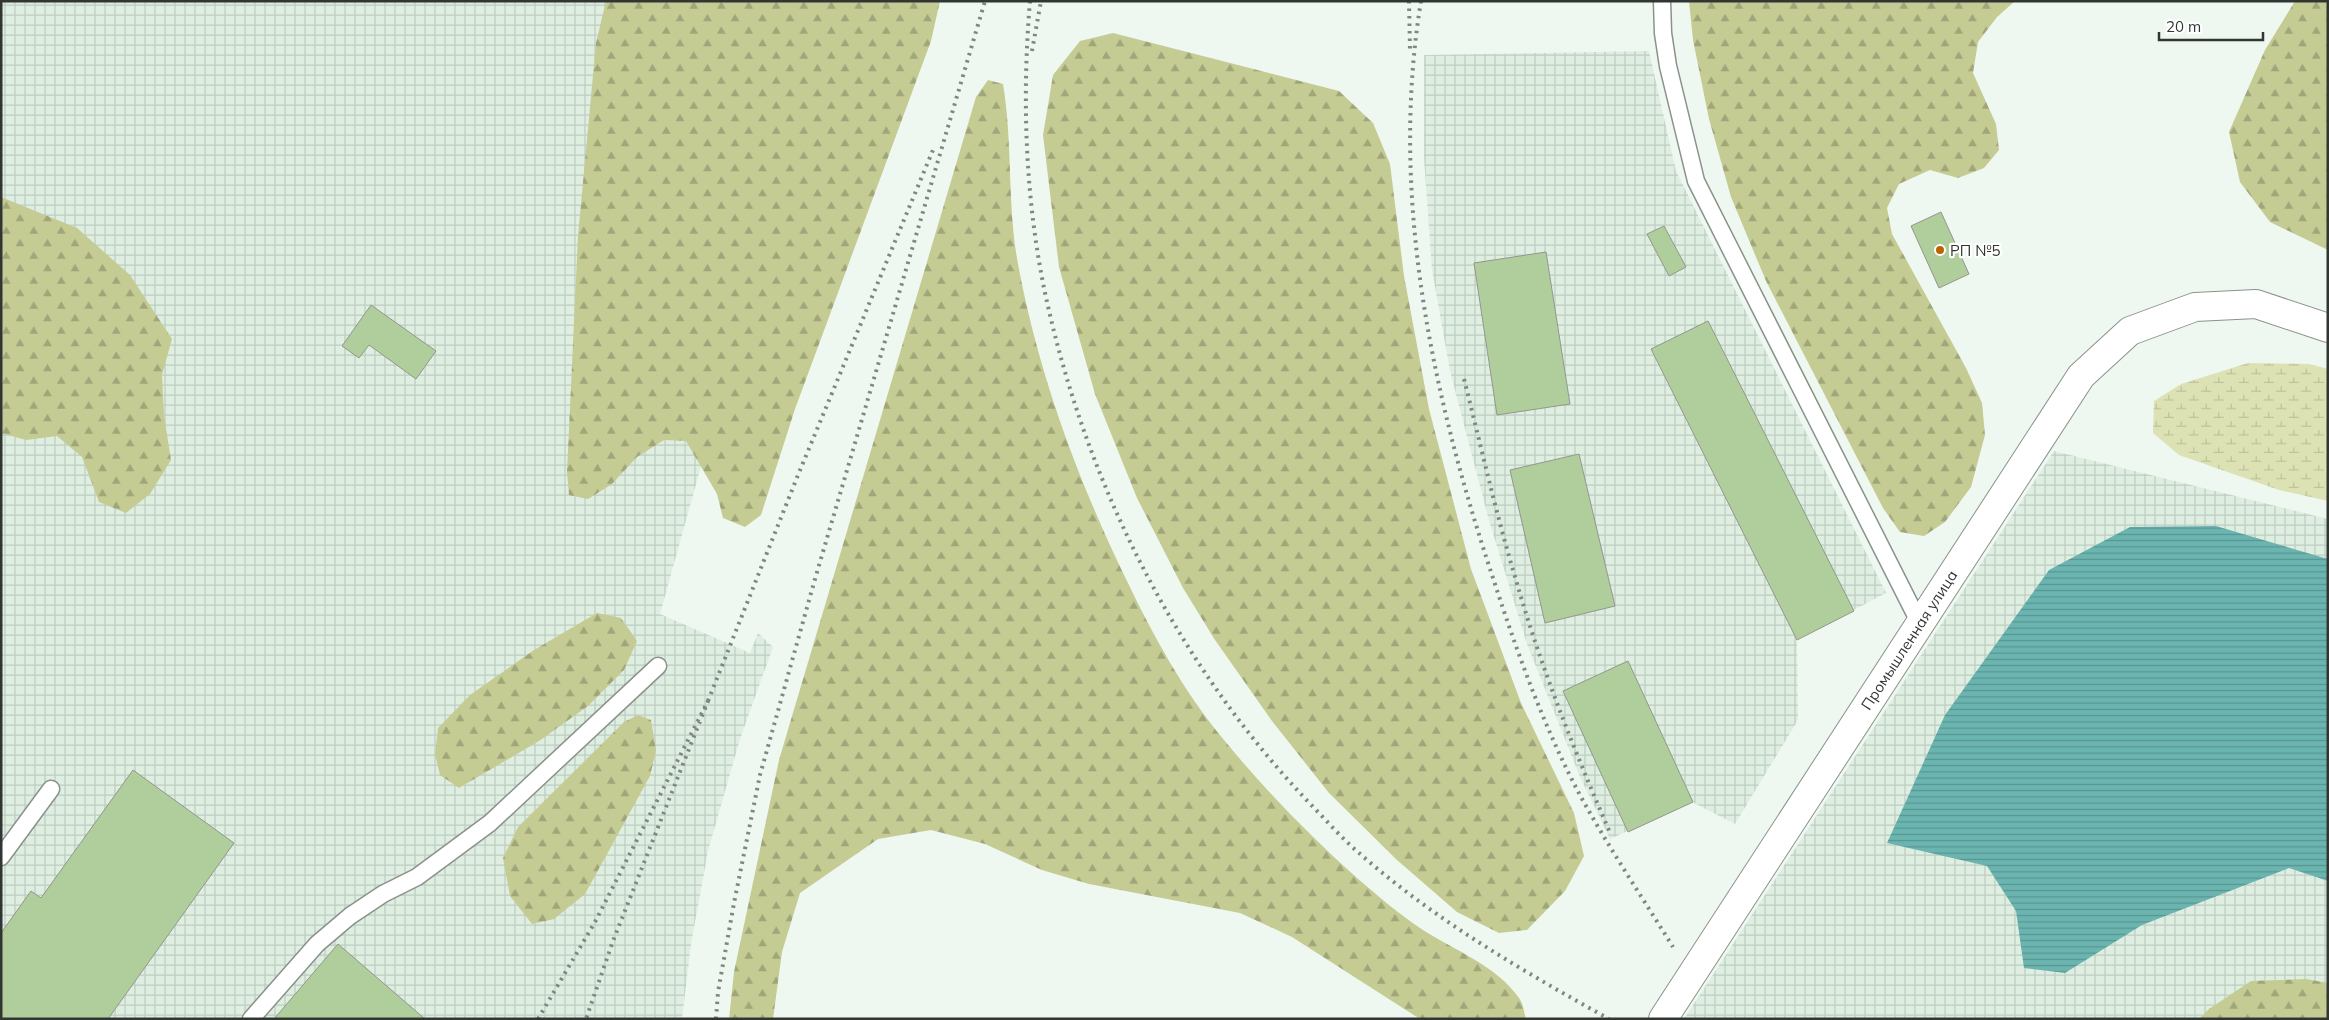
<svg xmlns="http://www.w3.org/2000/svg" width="2329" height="1020" viewBox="0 0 2329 1020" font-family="Mulish,sans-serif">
  <defs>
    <pattern id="industrial-grid" width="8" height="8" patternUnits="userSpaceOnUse" patternTransform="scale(1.25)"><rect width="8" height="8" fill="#deeee1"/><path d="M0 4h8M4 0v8" fill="none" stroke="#bfcdc2"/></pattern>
    <pattern id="forest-firs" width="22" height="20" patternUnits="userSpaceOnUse" patternTransform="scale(1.25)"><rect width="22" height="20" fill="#c4cb93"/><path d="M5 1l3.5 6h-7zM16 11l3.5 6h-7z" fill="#a0a679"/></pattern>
    <pattern id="wetland-marsh" width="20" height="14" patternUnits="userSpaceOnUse" patternTransform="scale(1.25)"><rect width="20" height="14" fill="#dce2b4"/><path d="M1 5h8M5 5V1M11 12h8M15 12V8" fill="none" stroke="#bdc29b"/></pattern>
    <pattern id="water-rules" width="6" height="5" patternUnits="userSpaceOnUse" patternTransform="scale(1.25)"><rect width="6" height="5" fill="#6bb5b1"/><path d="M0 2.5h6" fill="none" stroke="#599491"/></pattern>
  </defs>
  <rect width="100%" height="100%" fill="#eef8f0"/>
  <g fill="url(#industrial-grid)">
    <polygon points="1,1 758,1 824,23 660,614 750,653 758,633 773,647 740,739 708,851 691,944 682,1019 1,1019"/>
    <polygon points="1649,51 1676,171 1886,593 1797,640 1798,720 1735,824 1692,802 1610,839 1580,777 1527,644 1488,517 1450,371 1432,270 1424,158 1424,55"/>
    <polygon points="2054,451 2328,519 2328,1019 1684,1019"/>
  </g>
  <g fill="url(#forest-firs)">
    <polygon points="606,1 940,1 931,41 795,409 761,515 745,527 723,518 717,494 686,441 664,440 637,457 612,484 588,499 569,495 567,472 578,236 596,43"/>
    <polygon points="1689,1 2015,1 1997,17 1978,42 1973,73 1996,124 1999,150 1984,168 1958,178 1930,170 1899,184 1887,208 1892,234 1966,368 1982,403 1985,435 1971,487 1945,522 1924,536 1900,532 1883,508 1766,281 1731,197 1709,119 1693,40"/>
    <polygon points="2295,1 2328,1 2328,250 2270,222 2240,182 2229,132 2265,50"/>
    <polygon points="1113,33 1339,91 1373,123 1390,164 1404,276 1429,409 1471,569 1521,703 1574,813 1584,856 1565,891 1527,930 1499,933 1457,912 1397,860 1329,793 1272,721 1215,640 1183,588 1137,498 1095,394 1059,267 1043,135 1053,75 1080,41"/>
    <path d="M 988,80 L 1003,84 C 1013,144 1007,205 1018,264 C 1038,372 1077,478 1125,577 C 1153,635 1183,691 1224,740 C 1264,789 1310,836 1357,878 C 1378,896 1400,915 1423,930 C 1454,950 1497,966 1519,998 C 1523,1003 1524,1012 1526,1019 L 1420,1019 L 1292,937 L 1240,913 L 1089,884 L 1042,870 L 985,844 L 931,830 L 878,839 L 800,893 L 782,952 L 773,1019 L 729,1019 L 734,972 L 779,760 L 976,97 Z"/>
    <polygon points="1,197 77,228 130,275 172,339 162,375 164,415 171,460 150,494 126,513 99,502 82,457 57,436 26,440 1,433"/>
    <polygon points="597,613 621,618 637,641 624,670 588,706 539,741 459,788 440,775 435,755 438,728 470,695 534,650"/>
    <polygon points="638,715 651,720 656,750 650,776 585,894 554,919 532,924 510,896 503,858 518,827 624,722"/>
    <polygon points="2306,979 2328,983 2328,1019 2199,1019 2209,1009 2251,981"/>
  </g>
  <polygon fill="url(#wetland-marsh)" points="2248,363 2309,364 2328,369 2328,501 2279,490 2179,455 2153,433 2154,401 2181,384"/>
  <polygon fill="url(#water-rules)" points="2216,526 2328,559 2328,881 2289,868 2142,925 2065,973 2024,968 2016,911 1987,866 1887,843 1945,715 2049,570 2130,527"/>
  <g fill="#b0ce9c" stroke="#92978e">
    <polygon points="1941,212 1969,274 1939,288 1911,226"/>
    <polygon points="1664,226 1686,267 1669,276 1647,234"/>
    <polygon points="1546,252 1570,404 1497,415 1474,263"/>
    <polygon points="371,305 436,351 416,379 369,345 359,358 342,346"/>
    <polygon points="1708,321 1854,611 1797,640 1651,349"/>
    <polygon points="1579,454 1615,606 1545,623 1510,470"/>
    <polygon points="1628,661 1693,802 1628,832 1563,691"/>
    <polygon points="133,770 234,843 108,1019 1,1019 1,933 31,891 41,898"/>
    <polygon points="338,944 425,1019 274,1019"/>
  </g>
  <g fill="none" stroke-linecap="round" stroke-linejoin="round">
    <g stroke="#8a928b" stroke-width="19">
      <g id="lane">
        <polyline points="1662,1 1663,33 1668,66 1696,181 1920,624"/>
        <polyline points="1,857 51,789"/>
        <polyline points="251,1019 317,944 350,916 383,894 417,877 490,823 658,666"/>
      </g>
    </g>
    <g stroke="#8a928b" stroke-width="30">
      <polyline id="street" points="1663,1019 2081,376 2130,331 2195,307 2256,304 2328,328"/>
    </g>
    <use href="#lane" stroke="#fff" stroke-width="16"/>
    <use href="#street" stroke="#fff" stroke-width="28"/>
    <g stroke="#808782" stroke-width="4" stroke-dasharray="2.5 5" stroke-linecap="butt">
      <path d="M 1030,1 C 1022,96 1025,194 1044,288 C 1085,484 1179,670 1319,813 C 1332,827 1345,841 1359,853 C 1435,920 1521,970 1609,1019"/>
      <polyline points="1409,1 1410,49"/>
      <path d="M 1421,1 C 1389,196 1432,394 1493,578 C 1517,652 1544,728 1581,797 C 1609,848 1642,897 1673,947"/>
      <polyline points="1032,51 1041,1"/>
      <path d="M 1464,379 C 1481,446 1496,514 1516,580 C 1541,668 1575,752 1611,835"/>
      <polyline points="708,701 798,475 933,150"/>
      <polyline points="538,1019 595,922 708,701 613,941 586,1019"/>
      <polyline points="716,1019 718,992 734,903 760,775 815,579 985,1"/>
    </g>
  </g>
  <circle fill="#bc6300" stroke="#fff" stroke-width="2" cx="1940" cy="250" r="5"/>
  <g text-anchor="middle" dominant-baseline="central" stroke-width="4.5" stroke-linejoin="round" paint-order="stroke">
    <g font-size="15" fill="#323633" stroke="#fff" text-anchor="start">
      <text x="1950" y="250">РП №5</text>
    </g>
    <g font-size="15" fill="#323633" stroke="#fff">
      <text transform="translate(1909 640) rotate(-57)">Промышленная улица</text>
    </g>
  </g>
  <rect width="2329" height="1020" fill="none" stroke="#323633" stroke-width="5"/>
  <path d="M2159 32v8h104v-8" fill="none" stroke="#323633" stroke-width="2.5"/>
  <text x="2166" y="32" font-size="15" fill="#323633" stroke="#ffffff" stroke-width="4" paint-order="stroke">20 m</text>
</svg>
